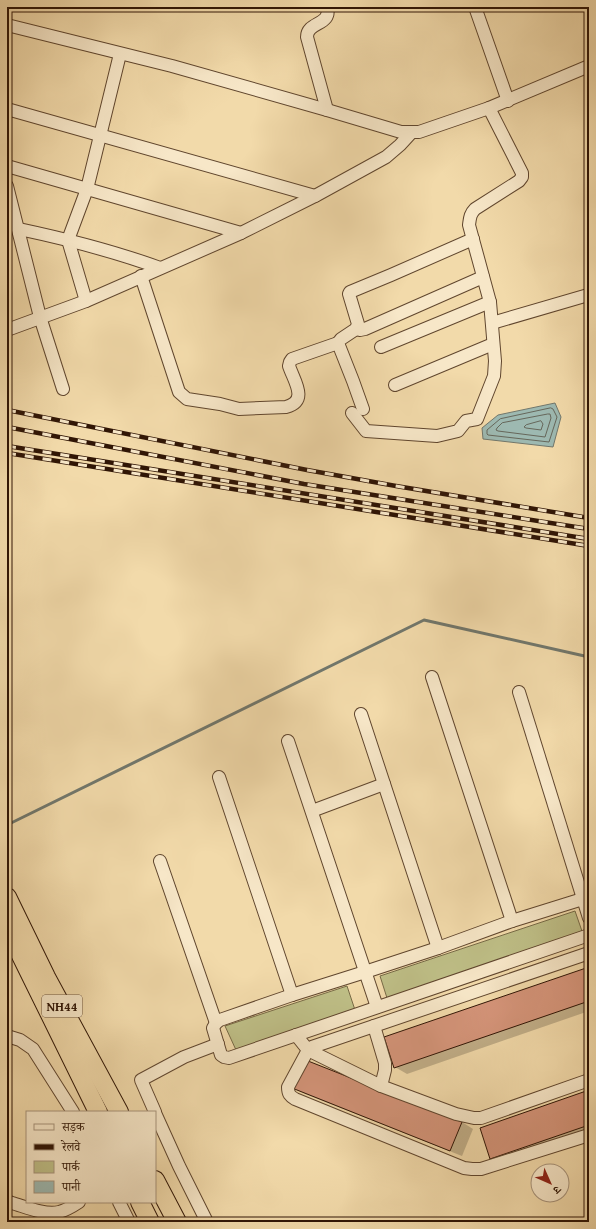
<svg xmlns="http://www.w3.org/2000/svg" width="596" height="1229" viewBox="0 0 596 1229" font-family="'Gentium Book Plus','Noto Serif Devanagari',serif">
  <rect width="100%" height="100%" fill="#f2daaa"/>
  <filter id="stains"><feTurbulence type="fractalNoise" baseFrequency=".005" numOctaves="4"/><feColorMatrix values="0 0 0 0 .2 0 0 0 0 .09 0 0 0 0 .02 0 0 0 .5 -.17"/></filter>
  <radialGradient id="worn" r=".72"><stop offset=".6" stop-color="#630" stop-opacity="0"/><stop offset="1" stop-color="#630" stop-opacity=".3"/></radialGradient>
  <g fill="#bebe86" stroke="#776a46">
    <polygon points="575,911 583,934 387,998 380,976"/>
    <polygon points="347,986 355,1010 236,1050 225,1026"/>
  </g>
  <polygon fill="#9db9b1" stroke="#71776c" points="555,403 561,417 553,447 483,439 482,428 498,415"/>
  <g fill="#0003">
    <polygon points="589,968 589,1011 407,1074 395,1067"/>
    <polygon points="293,1088 462,1122 473,1129 462,1156 305,1094"/>
    <polygon points="589,1091 589,1135 503,1165 491,1158"/>
  </g>
  <g fill="none" stroke-linecap="round" stroke-linejoin="round">
    <g stroke="#66675b" stroke-width="1">
      <polygon points="551,408 553,409 557,417 549,442 488,435 487,434 487,430 500,419"/>
      <polygon points="548,414 550,414 551,418 545,437 498,431 496,430 497,428 502,423"/>
      <polygon points="541,421 543,424 541,430 526,428 524,427 526,425"/>
    </g>
    <polyline stroke="#71776c" stroke-width="3" points="7,825 424,620 589,657"/>
  </g>
  <g fill="#d49479" stroke="#301505">
    <polygon points="589,967 589,1001 394,1068 384,1037"/>
    <polygon points="303,1059 462,1122 450,1151 292,1088"/>
    <polygon points="589,1090 589,1125 490,1159 480,1128"/>
  </g>
  <g fill="none" stroke-linecap="round" stroke-linejoin="round">
    <g stroke="#60462e" stroke-width="14">
      <g id="minor">
        <path d="M 327,7 C 332,26 307,21 307,37 L 327,110"/>
        <polyline points="475,7 508,101"/>
        <polyline points="7,25 172,66 327,110 401,132 419,132 489,108 589,66"/>
        <polyline points="7,109 315,196"/>
        <polyline points="7,166 241,233"/>
        <polyline points="7,186 40,317 63,389"/>
        <path d="M 19,229 C 66,239 114,251 160,268"/>
        <path d="M 141,276 L 179,392 L 187,399 L 220,404 L 239,409 L 286,407 C 309,401 294,381 289,366 L 290,362 L 292,359 L 338,343"/>
        <polyline points="86,301 68,240 87,189 120,54"/>
        <polyline points="492,323 588,295"/>
        <polyline points="356,329 360,330 365,329 483,277"/>
        <polyline points="7,330 86,301 241,233 315,196 386,157 400,145 411,133"/>
        <polyline points="381,347 490,302"/>
        <polyline points="395,385 493,344"/>
        <polyline points="363,409 353,381 338,343 341,339 356,329 358,324 349,294 350,292 391,275 473,239"/>
        <path d="M 352,413 L 366,431 L 437,436 L 458,431 L 466,421 L 477,419 L 494,376 L 495,361 L 490,302 L 469,225 C 470,218 470,214 475,209 L 519,181 L 522,177 L 522,173 L 489,108"/>
        <polyline points="432,677 512,921"/>
        <polyline points="519,692 589,918"/>
        <polyline points="361,714 438,948"/>
        <polyline points="288,741 377,1007"/>
        <polyline points="219,777 292,995"/>
        <polyline points="312,811 384,784"/>
        <polyline points="160,861 216,1023"/>
        <polyline points="589,897 512,921 438,948 365,972 292,995 220,1020 216,1023 213,1028 221,1055 224,1057 229,1058 589,935"/>
        <path d="M 589,953 L 312,1047 L 308,1050 L 288,1087 C 288,1094 290,1096 295,1099 L 464,1168 L 472,1169 L 481,1169 L 589,1135"/>
        <polyline points="374,1026 385,1063 385,1070 381,1086"/>
        <polyline points="296,1035 308,1050 381,1086 456,1114 474,1118 481,1118 589,1080"/>
        <polyline points="7,1036 20,1040 33,1049 73,1112"/>
        <polyline points="155,1112 141,1080 184,1057 218,1044"/>
        <polyline points="155,1113 179,1166 207,1222"/>
        <path d="M 7,1201 L 12,1203 C 26,1207 44,1215 59,1212 C 67,1210 73,1206 79,1202"/>
        <polyline points="119,1202 129,1222"/>
      </g>
    </g>
    <g stroke="#301505" stroke-width="20">
      <g id="highway">
        <polyline points="7,897 46,977 119,1112"/>
        <polyline points="7,927 98,1112"/>
        <polyline points="155,1180 177,1222"/>
        <polyline points="140,1202 150,1222"/>
      </g>
    </g>
    <use href="#minor" stroke="#f7e7c8" stroke-width="12"/>
    <use href="#highway" stroke="#f2daaa" stroke-width="18"/>
    <g stroke="#301505" stroke-width="4.5">
      <g id="rail">
        <polyline points="7,410 307,470 396,486 589,518"/>
        <polyline points="7,427 304,484 589,529"/>
        <polyline points="7,446 589,539"/>
        <polyline points="7,453 589,546"/>
      </g>
    </g>
    <use href="#rail" stroke="#f7e7c8" stroke-width="3" stroke-dasharray="9" stroke-linecap="butt"/>
  </g>
  <g text-anchor="middle" dominant-baseline="central" stroke-width="3" stroke-linejoin="round" paint-order="stroke">
    <rect fill="#f7e7c8" stroke="#6c5440" stroke-width="1" x="42" y="995" width="40" height="22" rx="3"/>
    <g font-size="13" font-weight="bold" fill="#301505">
      <text x="62" y="1006">NH44</text>
    </g>
  </g>
  <rect width="596" height="1229" fill="none" stroke="#f2daaa" stroke-width="24"/>
  <rect x="8" y="8" width="580" height="1213" fill="none" stroke="#301505" stroke-width="2"/>
  <rect x="12" y="12" width="572" height="1205" fill="none" stroke="#301505"/>
  <rect x="26" y="1111" width="130" height="92" fill="#f7e7c8" stroke="#a7937a"/>
  <rect x="34" y="1124" width="20" height="6" fill="#f7e7c8" stroke="#a7937a"/>
  <text x="62" y="1131" font-size="12" fill="#301505">सड़क</text>
  <rect x="34" y="1144" width="20" height="6" fill="#301505" stroke="#a7937a"/>
  <text x="62" y="1151" font-size="12" fill="#301505">रेलवे</text>
  <rect x="34" y="1161" width="20" height="12" fill="#bebe86" stroke="#a7937a"/>
  <text x="62" y="1171" font-size="12" fill="#301505">पार्क</text>
  <rect x="34" y="1181" width="20" height="12" fill="#9db9b1" stroke="#a7937a"/>
  <text x="62" y="1191" font-size="12" fill="#301505">पानी</text>
  <g transform="translate(550 1183) rotate(135)"><circle r="19" fill="#f7e7c8" stroke="#a7937a"/>
  <path d="M0-3L7 15L0 10L-7 15Z" fill="#8f2418"/>
  <text y="-6" font-size="11" font-weight="bold" text-anchor="middle" fill="#301505">उ</text>
  </g>
  <rect width="100%" height="100%" filter="url(#stains)"/>
  <rect width="100%" height="100%" fill="url(#worn)"/>
</svg>
